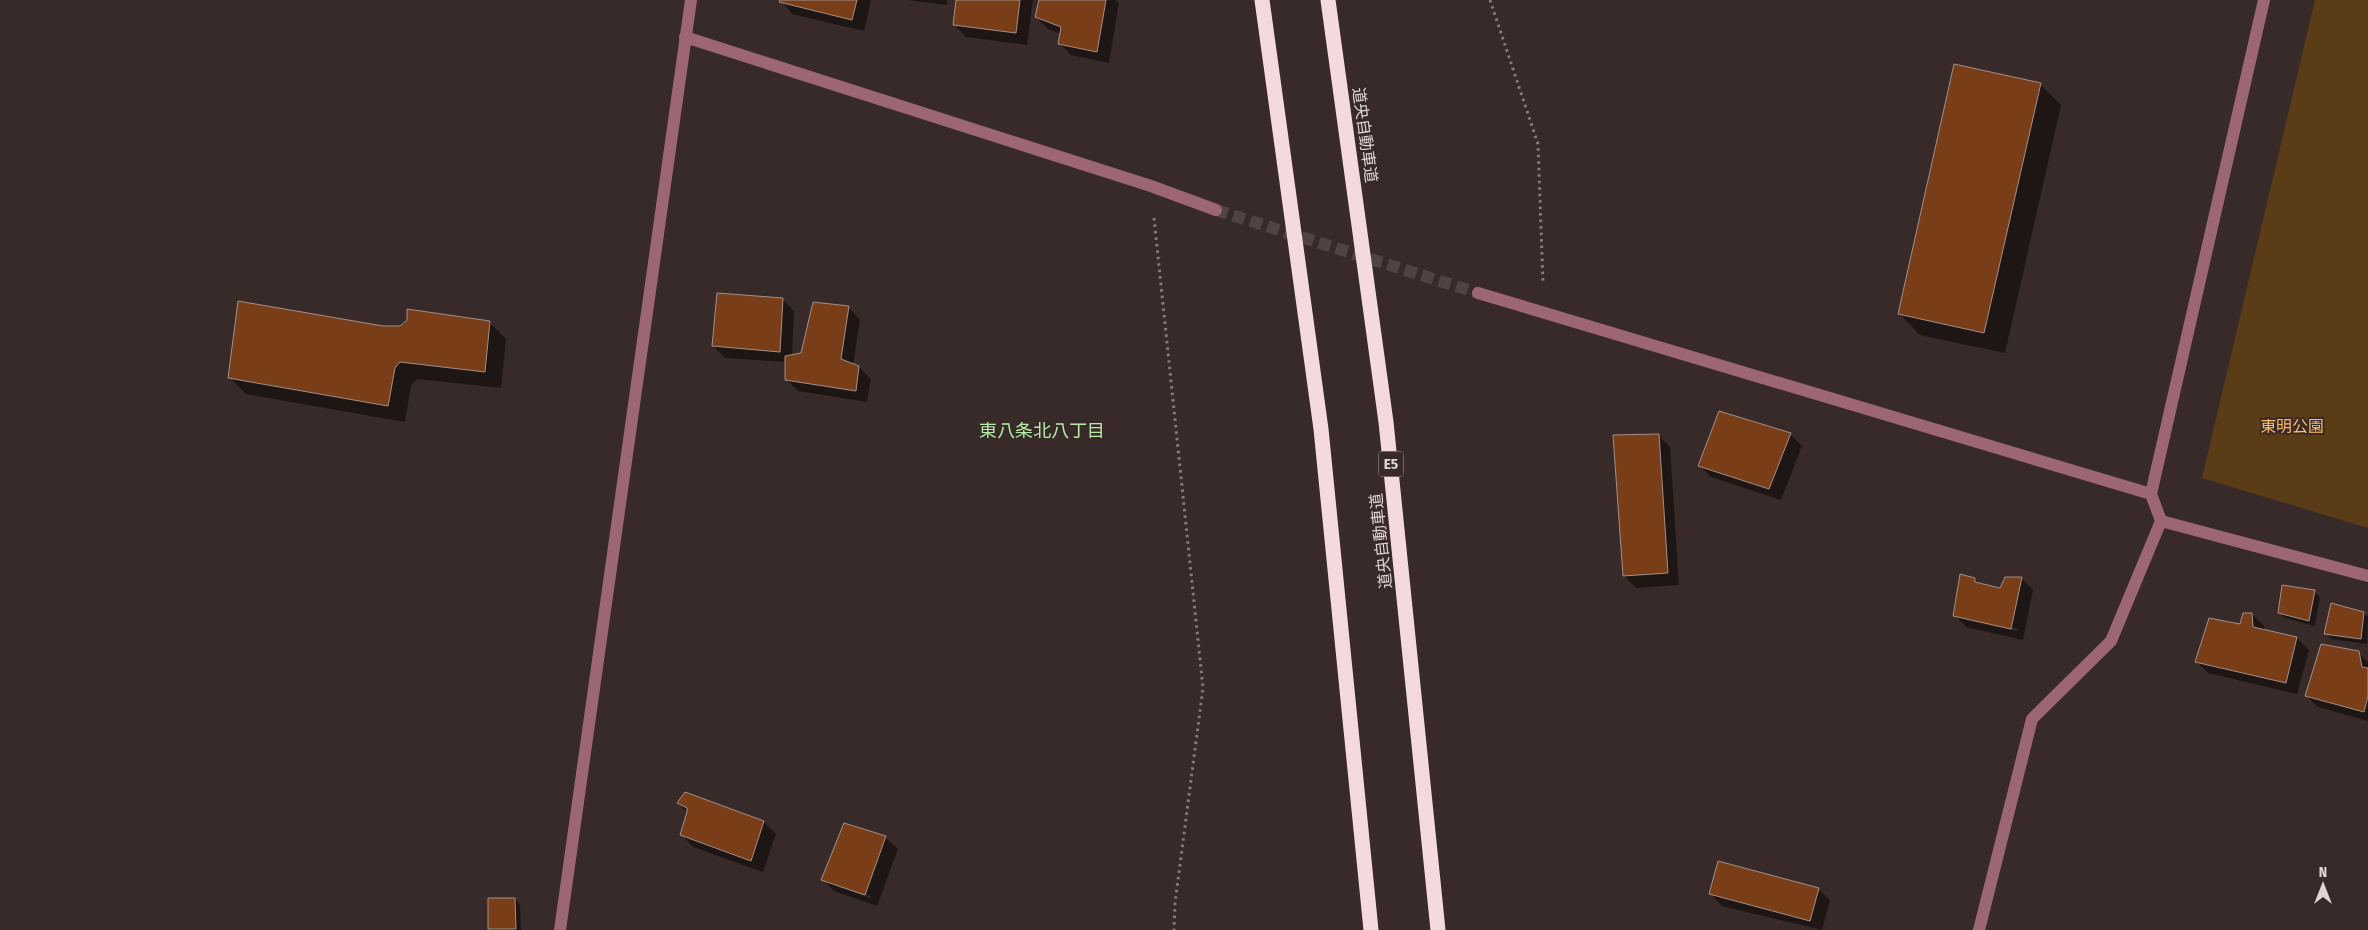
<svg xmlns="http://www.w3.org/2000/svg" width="2368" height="930" viewBox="0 0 2368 930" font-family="'Fira Sans Condensed','Noto Sans JP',sans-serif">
  <rect width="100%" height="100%" fill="#372a28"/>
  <polygon fill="#5a3d16" points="2315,0 2368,0 2368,528 2202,478"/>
  <g fill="#0007" fill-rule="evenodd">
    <polygon points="781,0 871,0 864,31 792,14"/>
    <polygon points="908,0 947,0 947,5"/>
    <polygon points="957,0 1033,0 1027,45 966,37 954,25"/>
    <polygon points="1040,0 1116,0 1119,3 1109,63 1071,55 1060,44 1061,34 1048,29 1036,17"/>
    <polygon points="2040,84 2061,105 2005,353 1920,335 1899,313"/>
    <polygon points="782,299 794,311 792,356 802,354 848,307 860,319 853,365 859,367 871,379 867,402 798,391 786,379 786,362 725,358 713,346"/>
    <polygon points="489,322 506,339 501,388 418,379 411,385 405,422 246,394 229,377 382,328"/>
    <polygon points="1790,434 1802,446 1781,500 1711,477 1699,465"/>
    <polygon points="1658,435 1670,447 1679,585 1636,588 1624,576"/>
    <path d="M 2021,578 L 2033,590 L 2023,640 L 1966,627 L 1955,615 L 1974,579 L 1980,584 L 2001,589 ZM 1966,617 L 2018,629 L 2017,631 L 1966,620 Z"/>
    <polygon points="2315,592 2320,597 2315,626 2285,618 2279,613"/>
    <polygon points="2364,613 2368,617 2367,644 2331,639 2325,633"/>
    <polygon points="2252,614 2264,626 2264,631 2297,638 2309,650 2297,694 2208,673 2197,662"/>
    <polygon points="2358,653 2368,662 2368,721 2318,707 2306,696"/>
    <polygon points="685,794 764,822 776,834 763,872 693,847 682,835 688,813 678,803"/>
    <path d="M 845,825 L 886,838 L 898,849 L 877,906 L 834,891 L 823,879 ZM 835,883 L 871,896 L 871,898 L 835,886 Z"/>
    <polygon points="1818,889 1830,900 1822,930 1722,906 1711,894"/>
    <polygon points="515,899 520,905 521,930 491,930 489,928"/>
  </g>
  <g fill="#793d18" stroke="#a0918a">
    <polygon points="780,0 857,0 852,20 779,2"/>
    <polygon points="956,0 1020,0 1016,33 953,25"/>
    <polygon points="1039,0 1106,0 1097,52 1058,44 1061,27 1035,17"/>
    <polygon points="1954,64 2041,83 1984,333 1898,314"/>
    <polygon points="717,293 783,298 780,352 712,346"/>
    <polygon points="238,301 383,326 400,326 407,320 407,309 490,321 485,372 400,362 395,368 388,406 228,378"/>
    <polygon points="813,302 849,306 841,359 859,366 856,391 785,380 785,356 801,353"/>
    <polygon points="1719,411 1791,433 1769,489 1698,466"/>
    <polygon points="1659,434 1668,573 1623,576 1613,435"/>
    <polygon points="1960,574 1975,578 1975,582 2000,588 2005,577 2022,577 2011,629 1953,616"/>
    <polygon points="2282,585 2315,590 2309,621 2278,613"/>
    <polygon points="2331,603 2364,612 2361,639 2324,634"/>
    <polygon points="2243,613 2252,613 2253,627 2297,637 2286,683 2195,662 2209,618 2240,624"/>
    <polygon points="2321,644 2359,651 2362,667 2368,668 2368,696 2364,712 2305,696"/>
    <polygon points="685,792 764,821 751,861 680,835 687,812 687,808 677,803"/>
    <polygon points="844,823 886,836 865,895 821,880"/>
    <polygon points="1718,861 1819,888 1810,921 1709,894"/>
    <polygon points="488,898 515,898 516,929 488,929"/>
  </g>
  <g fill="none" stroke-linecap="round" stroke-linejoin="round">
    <polyline stroke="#504442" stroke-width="12" stroke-dasharray="12 6" stroke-linecap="butt" points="1216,210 1478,293"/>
    <g stroke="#887d7b" stroke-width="3" stroke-dasharray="2.5 4" stroke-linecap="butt">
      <polyline points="1490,0 1538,144 1543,284"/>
      <polyline points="1154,218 1203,688 1175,903 1174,930"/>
    </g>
    <g stroke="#9c6773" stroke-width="12">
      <polyline points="685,37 1151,186 1216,210"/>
      <polyline points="1478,293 2151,494"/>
      <polyline points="2161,521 2368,576"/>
      <polyline points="560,930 691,0"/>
      <polyline points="1979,930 2032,719 2111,641 2161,521 2151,494 2264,0"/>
    </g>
    <g stroke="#f4d9de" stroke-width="15">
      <polyline points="1262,0 1321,429 1371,930"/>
      <polyline points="1328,0 1386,422 1438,930"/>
    </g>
  </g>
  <g text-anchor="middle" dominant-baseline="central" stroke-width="4" stroke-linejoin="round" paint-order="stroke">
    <rect fill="#372a28" stroke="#ada2a1" stroke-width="1" x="1378.5" y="451.5" width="25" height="25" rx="4"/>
    <g font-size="15" font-weight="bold" fill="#dfd6d5">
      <text x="1391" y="464">E5</text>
    </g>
    <g font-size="16" fill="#dfd6d5" stroke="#372a28">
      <text transform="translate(1365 135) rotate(82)">道央自動車道</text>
      <text transform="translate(1381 541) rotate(-96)">道央自動車道</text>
    </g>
    <g font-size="16" fill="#febc68" stroke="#372a28">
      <text x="2292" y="426">東明公園</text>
    </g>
    <g font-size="18" fill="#b7e9a9" stroke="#372a28">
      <text x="1042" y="431">東八条北八丁目</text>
    </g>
  </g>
  <g transform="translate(2323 885)" stroke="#372a28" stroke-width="4" paint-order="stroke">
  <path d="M0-4L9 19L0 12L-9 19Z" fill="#dfd6d5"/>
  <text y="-8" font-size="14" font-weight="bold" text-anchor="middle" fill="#dfd6d5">N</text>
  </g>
</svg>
